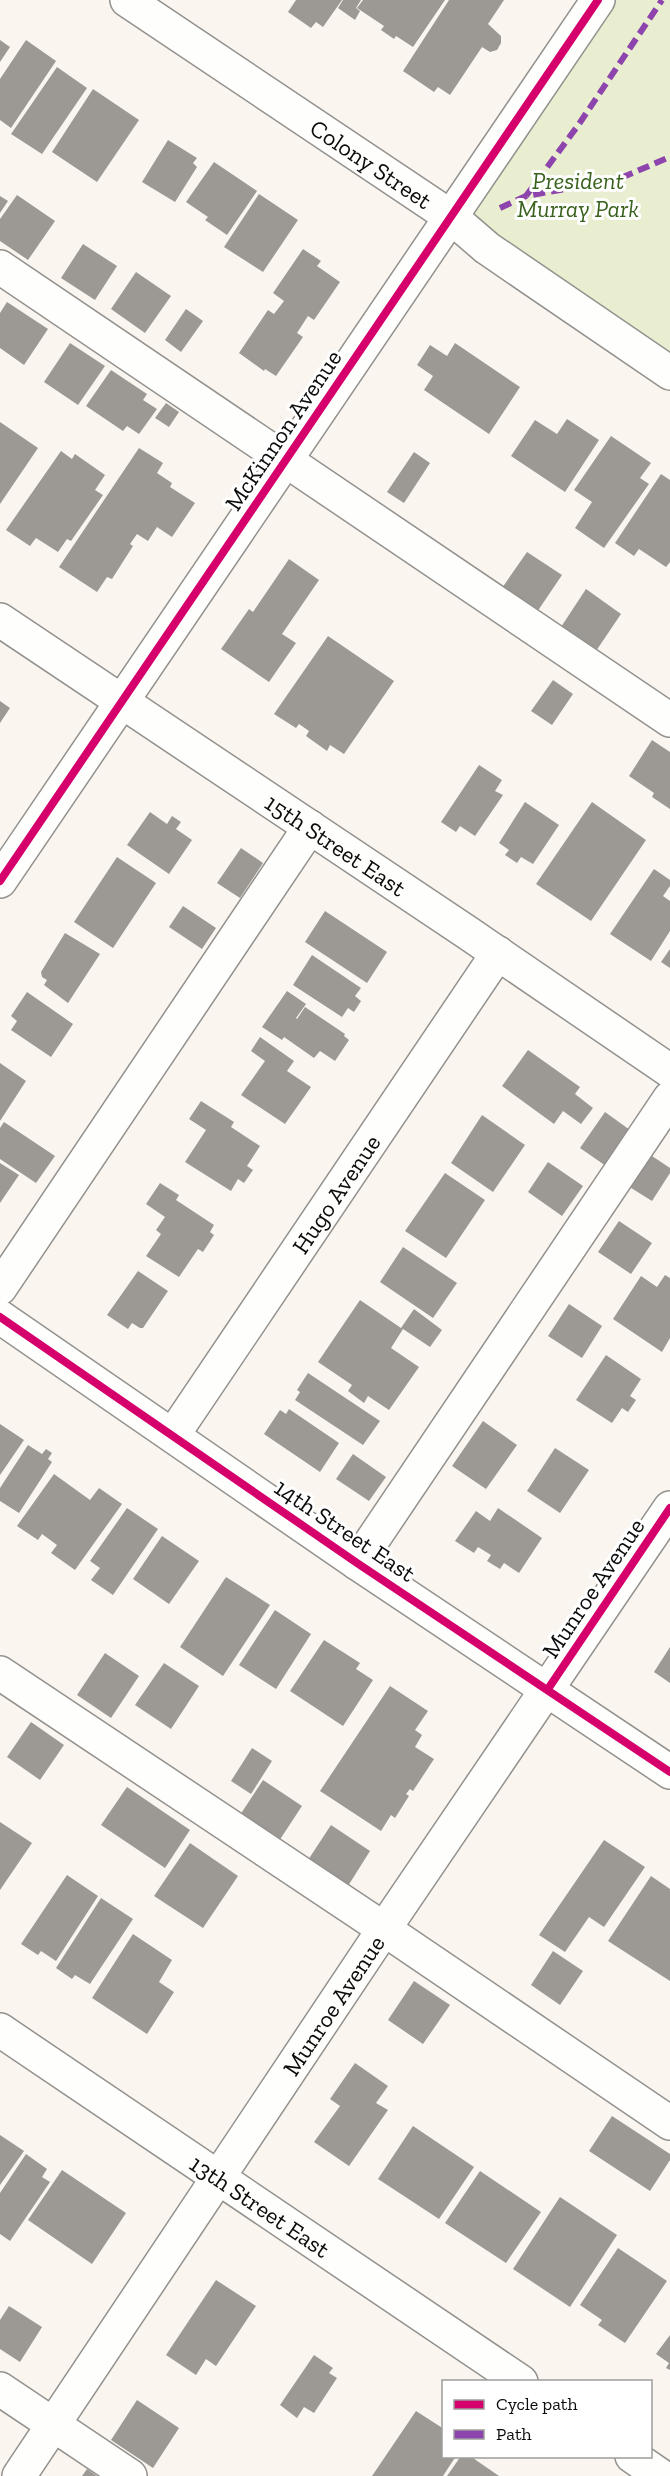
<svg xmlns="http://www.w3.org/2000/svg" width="670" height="2476" viewBox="0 0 670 2476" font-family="'Zilla Slab',serif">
  <rect width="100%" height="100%" fill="#faf6ef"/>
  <polygon fill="#e8eecf" points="598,0 670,0 670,365 451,217"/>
  <g fill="#9c9995">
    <polygon points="296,0 342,0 323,27 316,22 311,28 288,12"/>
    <polygon points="343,0 361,0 356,8 360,11 355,20 338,8"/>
    <polygon points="363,0 445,0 413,47 396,36 394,39 381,30 384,26 357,8"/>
    <polygon points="449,0 504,0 488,24 501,36 501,43 497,50 490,52 482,47 450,95 438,87 434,92 403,71"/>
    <polygon points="0,40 10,47 0,62"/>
    <polygon points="26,40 56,61 11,128 0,120 0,79"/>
    <polygon points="57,67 87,88 42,154 11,134"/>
    <polygon points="93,89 139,120 97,182 52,152"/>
    <polygon points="168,140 197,158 193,163 197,167 175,202 142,182"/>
    <polygon points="214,162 257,191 227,235 205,220 208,217 186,202"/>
    <polygon points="259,194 298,220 263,272 224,247"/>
    <polygon points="17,195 55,221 28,260 0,241 0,219"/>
    <polygon points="0,196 8,201 0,213"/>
    <polygon points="83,244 117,266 95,300 61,278"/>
    <polygon points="303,249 321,261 317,266 340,282 314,320 308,316 297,333 303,337 276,376 265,369 264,371 239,353 268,310 274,314 284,301 273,293"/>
    <polygon points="136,272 171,296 145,333 111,309"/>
    <polygon points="7,302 48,329 24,365 0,348 0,313"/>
    <polygon points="186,309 203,321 181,352 165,340"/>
    <polygon points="70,343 105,366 78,405 44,382"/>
    <polygon points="455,343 520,387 489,434 424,390 433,376 417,365 430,345 447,356"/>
    <polygon points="111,370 147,394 143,400 157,409 139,434 127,426 123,431 86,406"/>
    <polygon points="166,403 179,412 169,427 155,418"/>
    <polygon points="567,419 599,440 565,492 511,456 535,420 557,434"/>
    <polygon points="0,422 38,448 0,504"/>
    <polygon points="611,436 651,463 640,478 649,484 604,548 575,528 592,502 574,490"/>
    <polygon points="139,448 163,463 157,473 172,483 170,487 195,503 172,537 157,527 148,541 137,534 130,544 133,546 112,579 107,577 97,592 59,567"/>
    <polygon points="61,451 72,459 75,454 105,475 95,490 103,495 71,541 67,539 58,552 36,538 30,546 6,530"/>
    <polygon points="414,452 430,463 404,503 387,492"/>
    <polygon points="661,474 670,480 670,562 666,567 639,549 634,556 615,543"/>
    <polygon points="527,552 562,575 537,612 502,588"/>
    <polygon points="289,559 319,580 282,634 296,643 269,682 221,649 249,609 253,612"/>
    <polygon points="586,589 621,614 596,651 561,627"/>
    <polygon points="328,636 394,681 344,754 330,745 327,751 306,736 309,731 299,724 296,728 274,714"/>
    <polygon points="553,680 573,694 552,725 531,711"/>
    <polygon points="0,701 10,708 0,723"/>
    <polygon points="652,740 670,752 670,809 652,797 654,793 629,776"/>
    <polygon points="479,765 502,780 495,791 503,795 475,836 460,826 456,832 441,822"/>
    <polygon points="525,802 559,825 533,864 521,857 517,863 505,855 509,850 499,843"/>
    <polygon points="592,802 646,840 591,921 536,884"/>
    <polygon points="150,812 167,824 172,816 181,822 176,829 192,840 169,874 127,845"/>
    <polygon points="241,848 263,863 240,898 217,883"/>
    <polygon points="117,857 156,883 113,948 74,922"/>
    <polygon points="654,869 670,880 670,886 663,896 670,901 670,931 651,961 610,934"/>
    <polygon points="183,906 216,928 202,949 169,927"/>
    <polygon points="325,911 387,952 367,983 305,942"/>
    <polygon points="65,933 100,954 68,1003 44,985 47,980 42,977 41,972"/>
    <polygon points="670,949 670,968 661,962"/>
    <polygon points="312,955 361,988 355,996 361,1001 354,1012 348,1008 342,1017 293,985"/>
    <polygon points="287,991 306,1004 296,1018 297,1019 305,1007 345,1034 344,1036 349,1040 335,1061 320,1051 314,1058 284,1037 282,1040 262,1027"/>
    <polygon points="27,992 73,1024 51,1057 11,1030 17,1021 11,1016"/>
    <polygon points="260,1037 294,1061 287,1071 311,1087 285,1124 241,1095 265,1061 251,1051"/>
    <polygon points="528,1050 580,1087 575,1094 593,1108 581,1124 563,1111 554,1124 502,1086"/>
    <polygon points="0,1063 26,1081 0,1121"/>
    <polygon points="201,1101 234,1122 231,1127 260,1146 247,1166 253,1170 244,1183 238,1179 231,1191 185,1162 206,1130 189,1119"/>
    <polygon points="605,1112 630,1130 606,1166 580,1148"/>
    <polygon points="482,1115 525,1145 493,1192 451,1163"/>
    <polygon points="4,1122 55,1156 36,1183 0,1159 0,1128"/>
    <polygon points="649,1154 670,1168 670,1173 652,1201 628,1186"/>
    <polygon points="548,1162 583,1186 562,1216 528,1192"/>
    <polygon points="0,1163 19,1175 0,1203"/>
    <polygon points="445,1173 485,1200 446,1258 405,1231"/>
    <polygon points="160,1183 179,1195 176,1200 214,1225 210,1232 214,1235 203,1252 198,1249 179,1277 146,1256 161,1234 156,1230 165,1217 146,1204"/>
    <polygon points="619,1221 652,1243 631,1274 598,1252"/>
    <polygon points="403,1247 457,1283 433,1318 380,1282"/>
    <polygon points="138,1271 168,1291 143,1328 140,1328 132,1323 128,1329 107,1315"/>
    <polygon points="665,1275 670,1278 670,1338 662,1352 613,1319 641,1276 657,1287"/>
    <polygon points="360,1300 401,1328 414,1309 442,1330 430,1347 403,1329 391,1348 419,1367 389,1410 368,1396 364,1403 348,1391 352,1385 318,1362"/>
    <polygon points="569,1304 602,1326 582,1358 548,1336"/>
    <polygon points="606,1355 641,1379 630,1396 636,1400 628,1412 622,1408 612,1423 576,1400"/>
    <polygon points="308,1373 380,1421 363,1445 295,1400 300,1392 297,1390"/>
    <polygon points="289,1409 339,1443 320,1472 264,1434 280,1410 286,1414"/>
    <polygon points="483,1421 517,1445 486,1489 452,1466"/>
    <polygon points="0,1424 24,1440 0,1475"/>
    <polygon points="28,1445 42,1454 46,1449 52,1453 48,1459 52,1462 19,1513 0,1501 0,1488"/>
    <polygon points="555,1448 589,1470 560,1513 527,1491"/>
    <polygon points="353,1454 386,1477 369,1501 336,1479"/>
    <polygon points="54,1474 90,1500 99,1488 122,1504 75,1570 51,1553 57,1545 42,1534 38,1540 17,1526"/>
    <polygon points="127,1508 158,1529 113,1595 91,1580 100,1568 90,1561"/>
    <polygon points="498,1508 542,1538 519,1573 504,1563 500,1569 487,1561 491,1555 478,1547 474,1553 455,1541 476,1511 490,1521"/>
    <polygon points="162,1536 199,1561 169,1604 133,1579"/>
    <polygon points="226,1577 270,1605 223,1676 180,1647"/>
    <polygon points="275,1610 311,1634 276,1689 239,1665"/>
    <polygon points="324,1640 360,1663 356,1669 373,1680 343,1726 290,1691"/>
    <polygon points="670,1647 670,1683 654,1672"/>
    <polygon points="105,1653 139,1676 111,1718 77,1695"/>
    <polygon points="164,1663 199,1686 171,1729 135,1705"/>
    <polygon points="390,1686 428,1711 415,1730 422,1735 415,1747 434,1759 413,1791 410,1789 406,1794 409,1796 395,1818 391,1815 381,1831 320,1791"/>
    <polygon points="31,1722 64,1745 40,1780 7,1757"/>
    <polygon points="252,1748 272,1761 251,1794 231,1781"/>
    <polygon points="263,1780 302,1806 279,1841 240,1815"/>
    <polygon points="127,1787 190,1830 165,1868 101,1825"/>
    <polygon points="0,1822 32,1843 0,1890"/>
    <polygon points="331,1825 370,1851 348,1886 308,1860"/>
    <polygon points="604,1840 645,1867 604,1927 589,1917 565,1952 539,1935"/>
    <polygon points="190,1843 238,1876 203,1928 154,1896"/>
    <polygon points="67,1875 98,1896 56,1961 41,1951 38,1955 21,1944"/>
    <polygon points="651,1876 670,1889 670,1981 608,1941"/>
    <polygon points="101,1898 133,1919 90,1984 75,1975 72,1979 56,1968"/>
    <polygon points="133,1934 172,1960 159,1982 174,1992 147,2034 92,1998"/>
    <polygon points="553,1951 583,1971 560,2005 531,1985"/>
    <polygon points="414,1981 450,2005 423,2044 388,2020"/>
    <polygon points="355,2063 388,2086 376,2103 388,2110 349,2166 314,2142 340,2106 330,2099"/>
    <polygon points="612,2116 670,2154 670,2160 650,2191 589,2151"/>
    <polygon points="413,2126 474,2167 439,2219 378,2179"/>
    <polygon points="0,2135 24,2151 0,2185"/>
    <polygon points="26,2154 47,2169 42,2177 50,2182 10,2241 0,2234 0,2193"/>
    <polygon points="62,2170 126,2213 92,2264 28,2220"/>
    <polygon points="480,2171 541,2212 506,2263 445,2223"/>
    <polygon points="560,2197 617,2235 570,2307 513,2269"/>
    <polygon points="618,2248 667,2281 625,2343 598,2325 602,2320 580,2305"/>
    <polygon points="216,2280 256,2306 216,2366 206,2359 196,2375 166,2355"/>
    <polygon points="9,2306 42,2327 20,2362 0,2349 0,2320"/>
    <polygon points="670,2335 670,2370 666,2368 669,2363 656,2354"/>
    <polygon points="314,2355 333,2368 329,2373 337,2378 314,2413 304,2407 297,2418 280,2405"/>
    <polygon points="137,2400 179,2428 153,2468 111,2440"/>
    <polygon points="416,2411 444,2429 444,2456 456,2456 443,2476 372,2476"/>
    <polygon points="461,2456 470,2456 499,2476 447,2476"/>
    <polygon points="87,2469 97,2476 82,2476"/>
  </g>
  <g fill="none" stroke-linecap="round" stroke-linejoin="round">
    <g stroke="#93918e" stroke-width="36">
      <g id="minor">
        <path id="s1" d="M 127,0 L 451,217 L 487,248 L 670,373"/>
        <polyline points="0,267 670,720"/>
        <path id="s2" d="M 0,620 L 468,933 L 670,1071"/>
        <polyline points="0,881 598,0"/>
        <polyline points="0,1288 310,827"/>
        <polyline points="0,1317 357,1563 670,1772"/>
        <path id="s3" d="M 173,1435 L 498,953"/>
        <polyline points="357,1563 670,1098"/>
        <polyline points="0,1673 384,1929 670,2123"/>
        <path id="s4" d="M 0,2030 L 521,2382"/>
        <polyline points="0,2389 130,2476"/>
        <polyline points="632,2456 661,2476"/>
        <path id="s5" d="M 19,2476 L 384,1929 L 670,1508"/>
      </g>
    </g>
    <use href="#minor" stroke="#fefefd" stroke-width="33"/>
    <g stroke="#8e44ad" stroke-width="6" stroke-dasharray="12 6" stroke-linecap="butt">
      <polyline points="526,196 579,124 662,0"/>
      <polyline points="500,208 526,196 616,180 670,157"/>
    </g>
    <g stroke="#fff" stroke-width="11">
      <g id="cycleway">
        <polyline points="0,881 598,0"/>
        <polyline points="0,1317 357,1563 670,1772"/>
        <polyline points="548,1689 670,1508"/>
      </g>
    </g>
    <use href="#cycleway" stroke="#d6006c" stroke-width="8"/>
  </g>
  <g text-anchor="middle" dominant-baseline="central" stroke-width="6" stroke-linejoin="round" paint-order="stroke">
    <g font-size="24" fill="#0b0b0b" stroke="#fff">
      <text stroke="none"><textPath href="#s1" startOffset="294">Colony Street</textPath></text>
      <text transform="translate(283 430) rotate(-56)">McKinnon Avenue</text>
      <text stroke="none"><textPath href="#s2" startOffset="404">15th Street East</textPath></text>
      <text stroke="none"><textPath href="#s3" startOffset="291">Hugo Avenue</textPath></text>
      <text transform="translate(345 1530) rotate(34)">14th Street East</text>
      <text transform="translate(593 1588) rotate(-56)">Munroe Avenue</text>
      <text stroke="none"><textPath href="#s5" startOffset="566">Munroe Avenue</textPath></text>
      <text stroke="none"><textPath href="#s4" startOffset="314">13th Street East</textPath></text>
    </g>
    <g font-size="24" font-style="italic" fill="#39621d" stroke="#fff">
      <text x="578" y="180">President<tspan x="578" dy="28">Murray Park</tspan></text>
    </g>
  </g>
  <rect x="442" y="2380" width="210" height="78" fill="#ffffff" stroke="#9d9d9d" stroke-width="1.5"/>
  <rect x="454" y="2400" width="30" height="9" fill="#d6006c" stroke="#9d9d9d" stroke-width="1.5"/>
  <text x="496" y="2410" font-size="18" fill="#0b0b0b">Cycle path</text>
  <rect x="454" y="2430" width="30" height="9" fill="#8e44ad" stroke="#9d9d9d" stroke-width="1.5"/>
  <text x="496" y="2440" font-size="18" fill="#0b0b0b">Path</text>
</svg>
